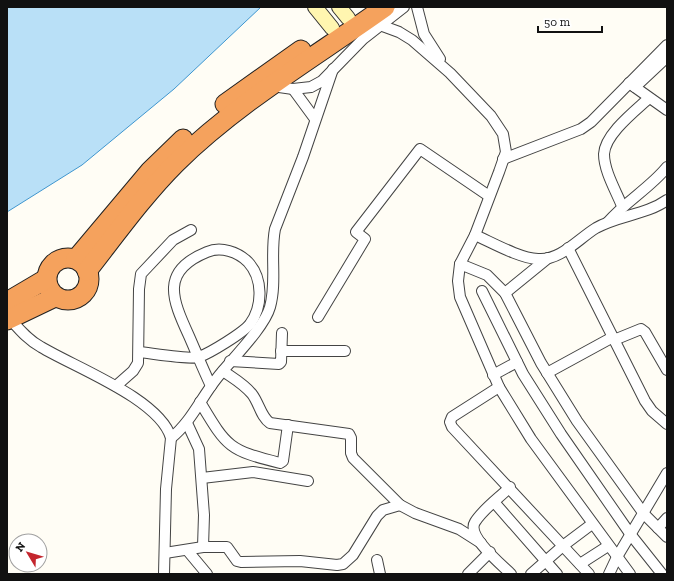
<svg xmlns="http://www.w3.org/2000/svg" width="674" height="581" viewBox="0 0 674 581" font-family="'Zilla Slab',serif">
  <rect width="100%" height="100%" fill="#fffdf5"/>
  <polygon fill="#b9e0f7" stroke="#3f96cf" points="7,7 261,7 174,89 82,165 7,212"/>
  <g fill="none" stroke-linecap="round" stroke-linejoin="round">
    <g stroke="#444" stroke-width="12">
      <g id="street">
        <polyline points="417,7 424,34 440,59"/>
        <polyline points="380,25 399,32 412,40 450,73 491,116 503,134 506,152 499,172 475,235 460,264 458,281 460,297 499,387 531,439 630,574"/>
        <polyline points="629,83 667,110"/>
        <polyline points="272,86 293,89 311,87 322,81 363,39 404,7"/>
        <polyline points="635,87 667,57"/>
        <polyline points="293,89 315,119"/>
        <polyline points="503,159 581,129 591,122 667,45"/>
        <path d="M 622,206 C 616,191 604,171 604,154 C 605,134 635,111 649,98"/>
        <path d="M 608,222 C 626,201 650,188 667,167"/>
        <path d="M 475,235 C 493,243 519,258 538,259 C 560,261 578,239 596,228 C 619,215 646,215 667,200"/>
        <polyline points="568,248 645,401 652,411 667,424"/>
        <polyline points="460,264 487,275 505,293 541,363 577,421 644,514 667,537"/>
        <polyline points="482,291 523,374 561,434 631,535 662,574"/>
        <polyline points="505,293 548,258"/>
        <polyline points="318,317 365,239 356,232 420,149 489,196"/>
        <path d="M 10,319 C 19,329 28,340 41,347 C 74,367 160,399 171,438 L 166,489 L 164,574"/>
        <polyline points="614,340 641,329 645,332 667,370"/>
        <polyline points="281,351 345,351"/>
        <path d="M 139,352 C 150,353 192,360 199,357 C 210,353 243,333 250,324 C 263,306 263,278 248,262 C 238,252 221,246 207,252 C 160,271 172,299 189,336 C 196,352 203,369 211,386"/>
        <polyline points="230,361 279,364 281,362 282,333"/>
        <path d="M 223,371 C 233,378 244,384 252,394 C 259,403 261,417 270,423 L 349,434 L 351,438 L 351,453 L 353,458 L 400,505 L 415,513 L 459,529 L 481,543"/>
        <polyline points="547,373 613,337"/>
        <polyline points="493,375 517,362"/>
        <polyline points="116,386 133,371 138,363 139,289 141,274 173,240 191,230"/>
        <polyline points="499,387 452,417 450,422 452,427 589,574"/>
        <path d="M 200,402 C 227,447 228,450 280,463 L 283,461 L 288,425"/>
        <polyline points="187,423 199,449 204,515 203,547"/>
        <path d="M 171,438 C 191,422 201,398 217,378 C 231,360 264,328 270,307 C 277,282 270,254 275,229 L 303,157 L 333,69"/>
        <polyline points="202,478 253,472 308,481"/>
        <path d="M 510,487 C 499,498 483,509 475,522 C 466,536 501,564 511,574"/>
        <polyline points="494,502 557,574"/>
        <polyline points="658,528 667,518"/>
        <polyline points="187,550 207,574"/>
        <polyline points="165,553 203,547 227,547 237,561 241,562 300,561 337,565 343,564 353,555 377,516 383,510 400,505"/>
        <polyline points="377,560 380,574"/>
        <polyline points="580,564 608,546"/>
        <polyline points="468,574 490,552"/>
        <polyline points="531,574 564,545 592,524"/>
        <polyline points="609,574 617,557 667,473"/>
      </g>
    </g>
    <g stroke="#333" stroke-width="16">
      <g id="secondary">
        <polyline points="315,7 332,28"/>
        <polyline points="339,7 348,18"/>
      </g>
    </g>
    <g stroke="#222" stroke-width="21">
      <g id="highway">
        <polyline points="225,104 301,50"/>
        <circle cx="68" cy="279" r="21"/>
        <polyline points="76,259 150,171 183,139"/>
        <path d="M 87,271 C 116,234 143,196 176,163 C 238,102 315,57 385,7"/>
        <polyline points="7,302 46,279"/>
        <polyline points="7,320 55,297"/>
      </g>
    </g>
    <use href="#street" stroke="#fff" stroke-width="10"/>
    <use href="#secondary" stroke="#fff6b0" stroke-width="14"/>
    <use href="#highway" stroke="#f5a25d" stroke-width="19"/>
  </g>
  <rect width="674" height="581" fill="none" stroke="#111111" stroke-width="16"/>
  <g transform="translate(28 553) rotate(308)"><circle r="19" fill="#ffffff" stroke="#a0a0a0"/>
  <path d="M0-3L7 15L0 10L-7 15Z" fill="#c4262e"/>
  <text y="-6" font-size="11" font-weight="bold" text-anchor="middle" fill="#111111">N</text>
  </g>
  <path d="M538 26v6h64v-6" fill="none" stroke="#111111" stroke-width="2"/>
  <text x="544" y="26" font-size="12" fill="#111111" stroke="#ffffff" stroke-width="3" paint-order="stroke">50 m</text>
</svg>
